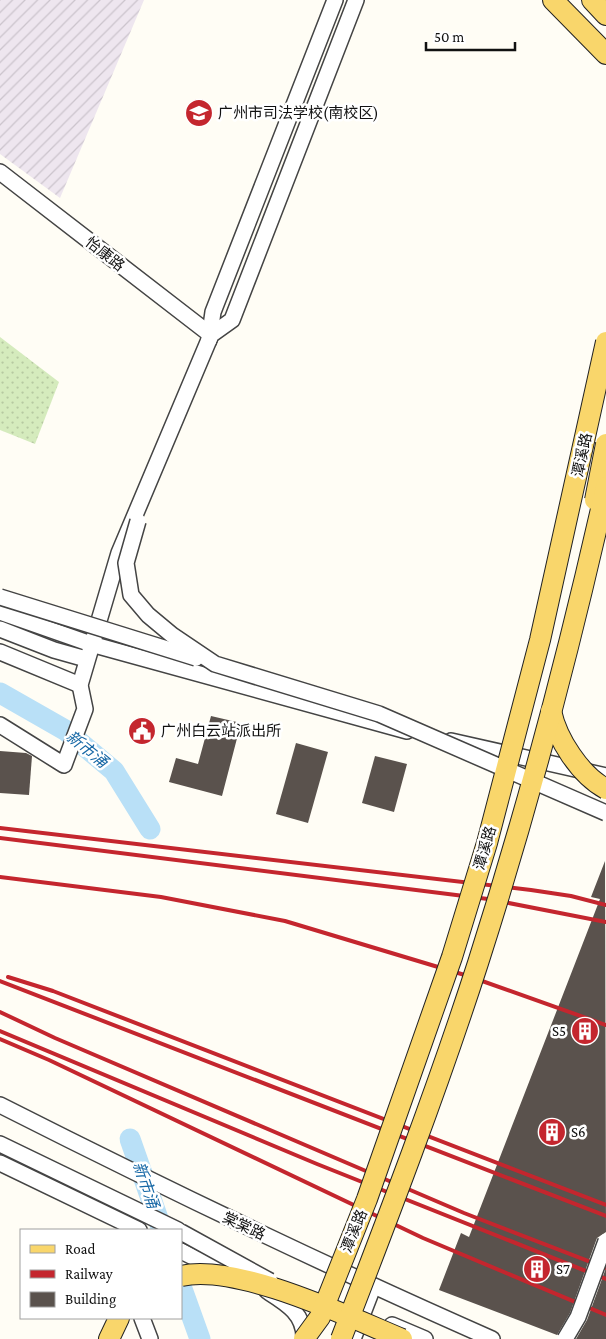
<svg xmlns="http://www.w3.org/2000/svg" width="606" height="1339" viewBox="0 0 606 1339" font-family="'Crimson Pro','Noto Sans SC',serif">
  <defs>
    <pattern id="industrial-furrows" width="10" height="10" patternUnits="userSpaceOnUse" patternTransform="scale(1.25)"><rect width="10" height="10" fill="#eee6ef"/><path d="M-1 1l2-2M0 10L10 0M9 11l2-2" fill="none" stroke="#cbc4cc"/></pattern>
    <pattern id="grass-dots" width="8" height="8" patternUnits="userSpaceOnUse" patternTransform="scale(1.25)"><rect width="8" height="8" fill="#d5ebbd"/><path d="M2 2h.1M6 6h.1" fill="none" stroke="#b6c8a1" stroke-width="1.8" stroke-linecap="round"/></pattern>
  </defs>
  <rect width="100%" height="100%" fill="#fffdf5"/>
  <polygon fill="url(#industrial-furrows)" points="0,0 144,0 60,198 0,154"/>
  <polygon fill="url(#grass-dots)" points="0,337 59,382 35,444 0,430"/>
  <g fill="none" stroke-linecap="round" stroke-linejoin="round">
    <g stroke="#b9e0f7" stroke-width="21">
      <polyline points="0,693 65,730 114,771 150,829"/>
      <polyline points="130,1139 162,1230"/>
      <polyline points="181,1286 200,1339"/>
    </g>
  </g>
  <g fill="#5a524d">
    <polygon points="211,716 241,723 222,796 169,782 176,758 198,764"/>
    <polygon points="296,743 328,752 308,823 276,814"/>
    <polygon points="0,751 26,753 32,756 29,795 0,793"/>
    <polygon points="375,756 407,764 394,812 362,803"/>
    <polygon points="605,861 606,1232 597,1238 570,1313 557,1335 439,1290 461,1233 469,1237 600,899 591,897"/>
    <polygon points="606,1268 606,1339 576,1339 587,1320"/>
  </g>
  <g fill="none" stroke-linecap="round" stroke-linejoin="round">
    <g stroke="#444" stroke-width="18">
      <g id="minor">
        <polyline points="0,172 211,335"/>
        <polyline points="209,340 213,312 335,0"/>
        <polyline points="0,612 91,644 407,731"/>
        <polyline points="0,629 54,650 86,659"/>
        <polyline points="0,652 80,685"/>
        <polyline points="0,725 64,765 85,709 80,685 119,553 211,335 232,320 356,0"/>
        <polyline points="451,741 606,776"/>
        <path d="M 0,1105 C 162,1187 326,1266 492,1339"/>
        <polyline points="0,1144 178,1230"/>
        <polyline points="0,1163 139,1230"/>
        <polyline points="181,1251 197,1259 240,1272"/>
        <path d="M 267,1291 C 286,1303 305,1314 304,1339"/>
        <polyline points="142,1318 150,1339"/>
        <polyline points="392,1325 425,1339"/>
        <polyline points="353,1339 373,1287"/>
      </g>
    </g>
    <g stroke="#222" stroke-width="22">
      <g id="major">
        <polyline points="553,0 606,54"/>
        <polyline points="592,0 606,15"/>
        <polyline points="109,1339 119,1318"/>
      </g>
    </g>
    <use href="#minor" stroke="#fff" stroke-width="15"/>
    <use href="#major" stroke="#f9d66b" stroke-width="20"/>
    <g stroke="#c4262e" stroke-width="4">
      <polyline points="0,828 531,890 571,896 606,905"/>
      <polyline points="0,838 488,899 606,922"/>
      <polyline points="0,877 161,897 285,921 468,976 606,1025"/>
      <polyline points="8,977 53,991 606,1205"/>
      <polyline points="0,981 606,1216"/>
      <polyline points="0,1012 55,1038 464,1213 606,1268"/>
      <polyline points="0,1031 317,1164 606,1279"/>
      <polyline points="0,1039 49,1060 423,1238 606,1315"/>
    </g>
    <g stroke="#444" stroke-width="18" stroke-linecap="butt">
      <g id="minor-bridge">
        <polyline points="138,521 126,563 131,595 148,615 172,635 215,664 379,714 606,813"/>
        <polyline points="0,597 196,658"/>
        <polyline points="181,1232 270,1281"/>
        <polyline points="565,1339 578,1317 606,1241"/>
      </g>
    </g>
    <g stroke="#222" stroke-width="22" stroke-linecap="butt">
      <g id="major-bridge">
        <polyline points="595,500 606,444"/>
        <path d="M 551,711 C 557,739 580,775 606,789"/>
        <path d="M 181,1276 C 237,1263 349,1317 402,1339"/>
        <polyline points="304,1339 320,1317 367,1199 452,957 487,843 540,640 606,342"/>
        <path d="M 341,1339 C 389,1215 437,1090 478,963 C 528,807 570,648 606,487"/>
      </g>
    </g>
    <use href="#minor-bridge" stroke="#fff" stroke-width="15"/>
    <use href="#major-bridge" stroke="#f9d66b" stroke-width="20"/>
  </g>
  <defs>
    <g id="school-disc" transform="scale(1.4375)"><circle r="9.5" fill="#c4262e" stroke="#fff"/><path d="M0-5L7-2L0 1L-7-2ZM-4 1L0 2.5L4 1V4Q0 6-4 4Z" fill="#fff"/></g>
    <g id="civic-disc" transform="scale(1.4375)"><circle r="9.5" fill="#c4262e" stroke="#fff"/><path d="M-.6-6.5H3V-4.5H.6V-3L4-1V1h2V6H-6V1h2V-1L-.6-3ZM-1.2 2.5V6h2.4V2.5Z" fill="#fff"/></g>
    <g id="building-disc" transform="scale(1.4375)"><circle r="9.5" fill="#c4262e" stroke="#fff"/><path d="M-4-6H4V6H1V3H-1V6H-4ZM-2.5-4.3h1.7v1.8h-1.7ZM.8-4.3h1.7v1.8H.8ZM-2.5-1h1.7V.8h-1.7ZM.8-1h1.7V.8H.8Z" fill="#fff"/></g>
  </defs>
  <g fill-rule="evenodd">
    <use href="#school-disc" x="199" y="113"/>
    <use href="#civic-disc" x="142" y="731"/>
    <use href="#building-disc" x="585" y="1031"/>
    <use href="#building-disc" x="552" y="1132"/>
    <use href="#building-disc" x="537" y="1269"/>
  </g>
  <g text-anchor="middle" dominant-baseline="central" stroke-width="5" stroke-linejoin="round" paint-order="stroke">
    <g font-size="15" fill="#111" stroke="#fff" text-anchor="start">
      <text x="218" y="113">广州市司法学校(南校区)</text>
      <text x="161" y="731">广州白云站派出所</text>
      <text x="566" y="1031" text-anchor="end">S5</text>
      <text x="571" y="1132">S6</text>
      <text x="556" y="1269">S7</text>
    </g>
    <g font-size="15" fill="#111" stroke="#fff">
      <text transform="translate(105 254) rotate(38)">怡康路</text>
      <text transform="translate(582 455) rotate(-78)">潭溪路</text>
      <text transform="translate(485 848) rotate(-74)">潭溪路</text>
      <text transform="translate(244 1226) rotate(25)">棠棠路</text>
      <text transform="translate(354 1231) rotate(-68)">潭溪路</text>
    </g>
    <g font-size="16" font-style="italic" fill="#1768a6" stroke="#fff">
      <text transform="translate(87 749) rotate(39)">新市涌</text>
      <text transform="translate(146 1185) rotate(71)">新市涌</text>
    </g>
  </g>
  <rect x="20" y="1229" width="162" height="90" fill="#ffffff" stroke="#a0a0a0"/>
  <rect x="30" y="1245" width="25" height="8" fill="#f9d66b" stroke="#a0a0a0"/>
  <text x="65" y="1254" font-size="15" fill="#111111">Road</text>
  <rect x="30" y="1270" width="25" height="8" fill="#c4262e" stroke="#a0a0a0"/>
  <text x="65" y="1279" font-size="15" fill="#111111">Railway</text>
  <rect x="30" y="1292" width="25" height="15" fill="#5a524d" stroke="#a0a0a0"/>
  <text x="65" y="1304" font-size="15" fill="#111111">Building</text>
  <path d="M426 42v8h89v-8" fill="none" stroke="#111111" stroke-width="2.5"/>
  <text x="434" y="42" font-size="15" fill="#111111" stroke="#ffffff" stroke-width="4" paint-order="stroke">50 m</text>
</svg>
